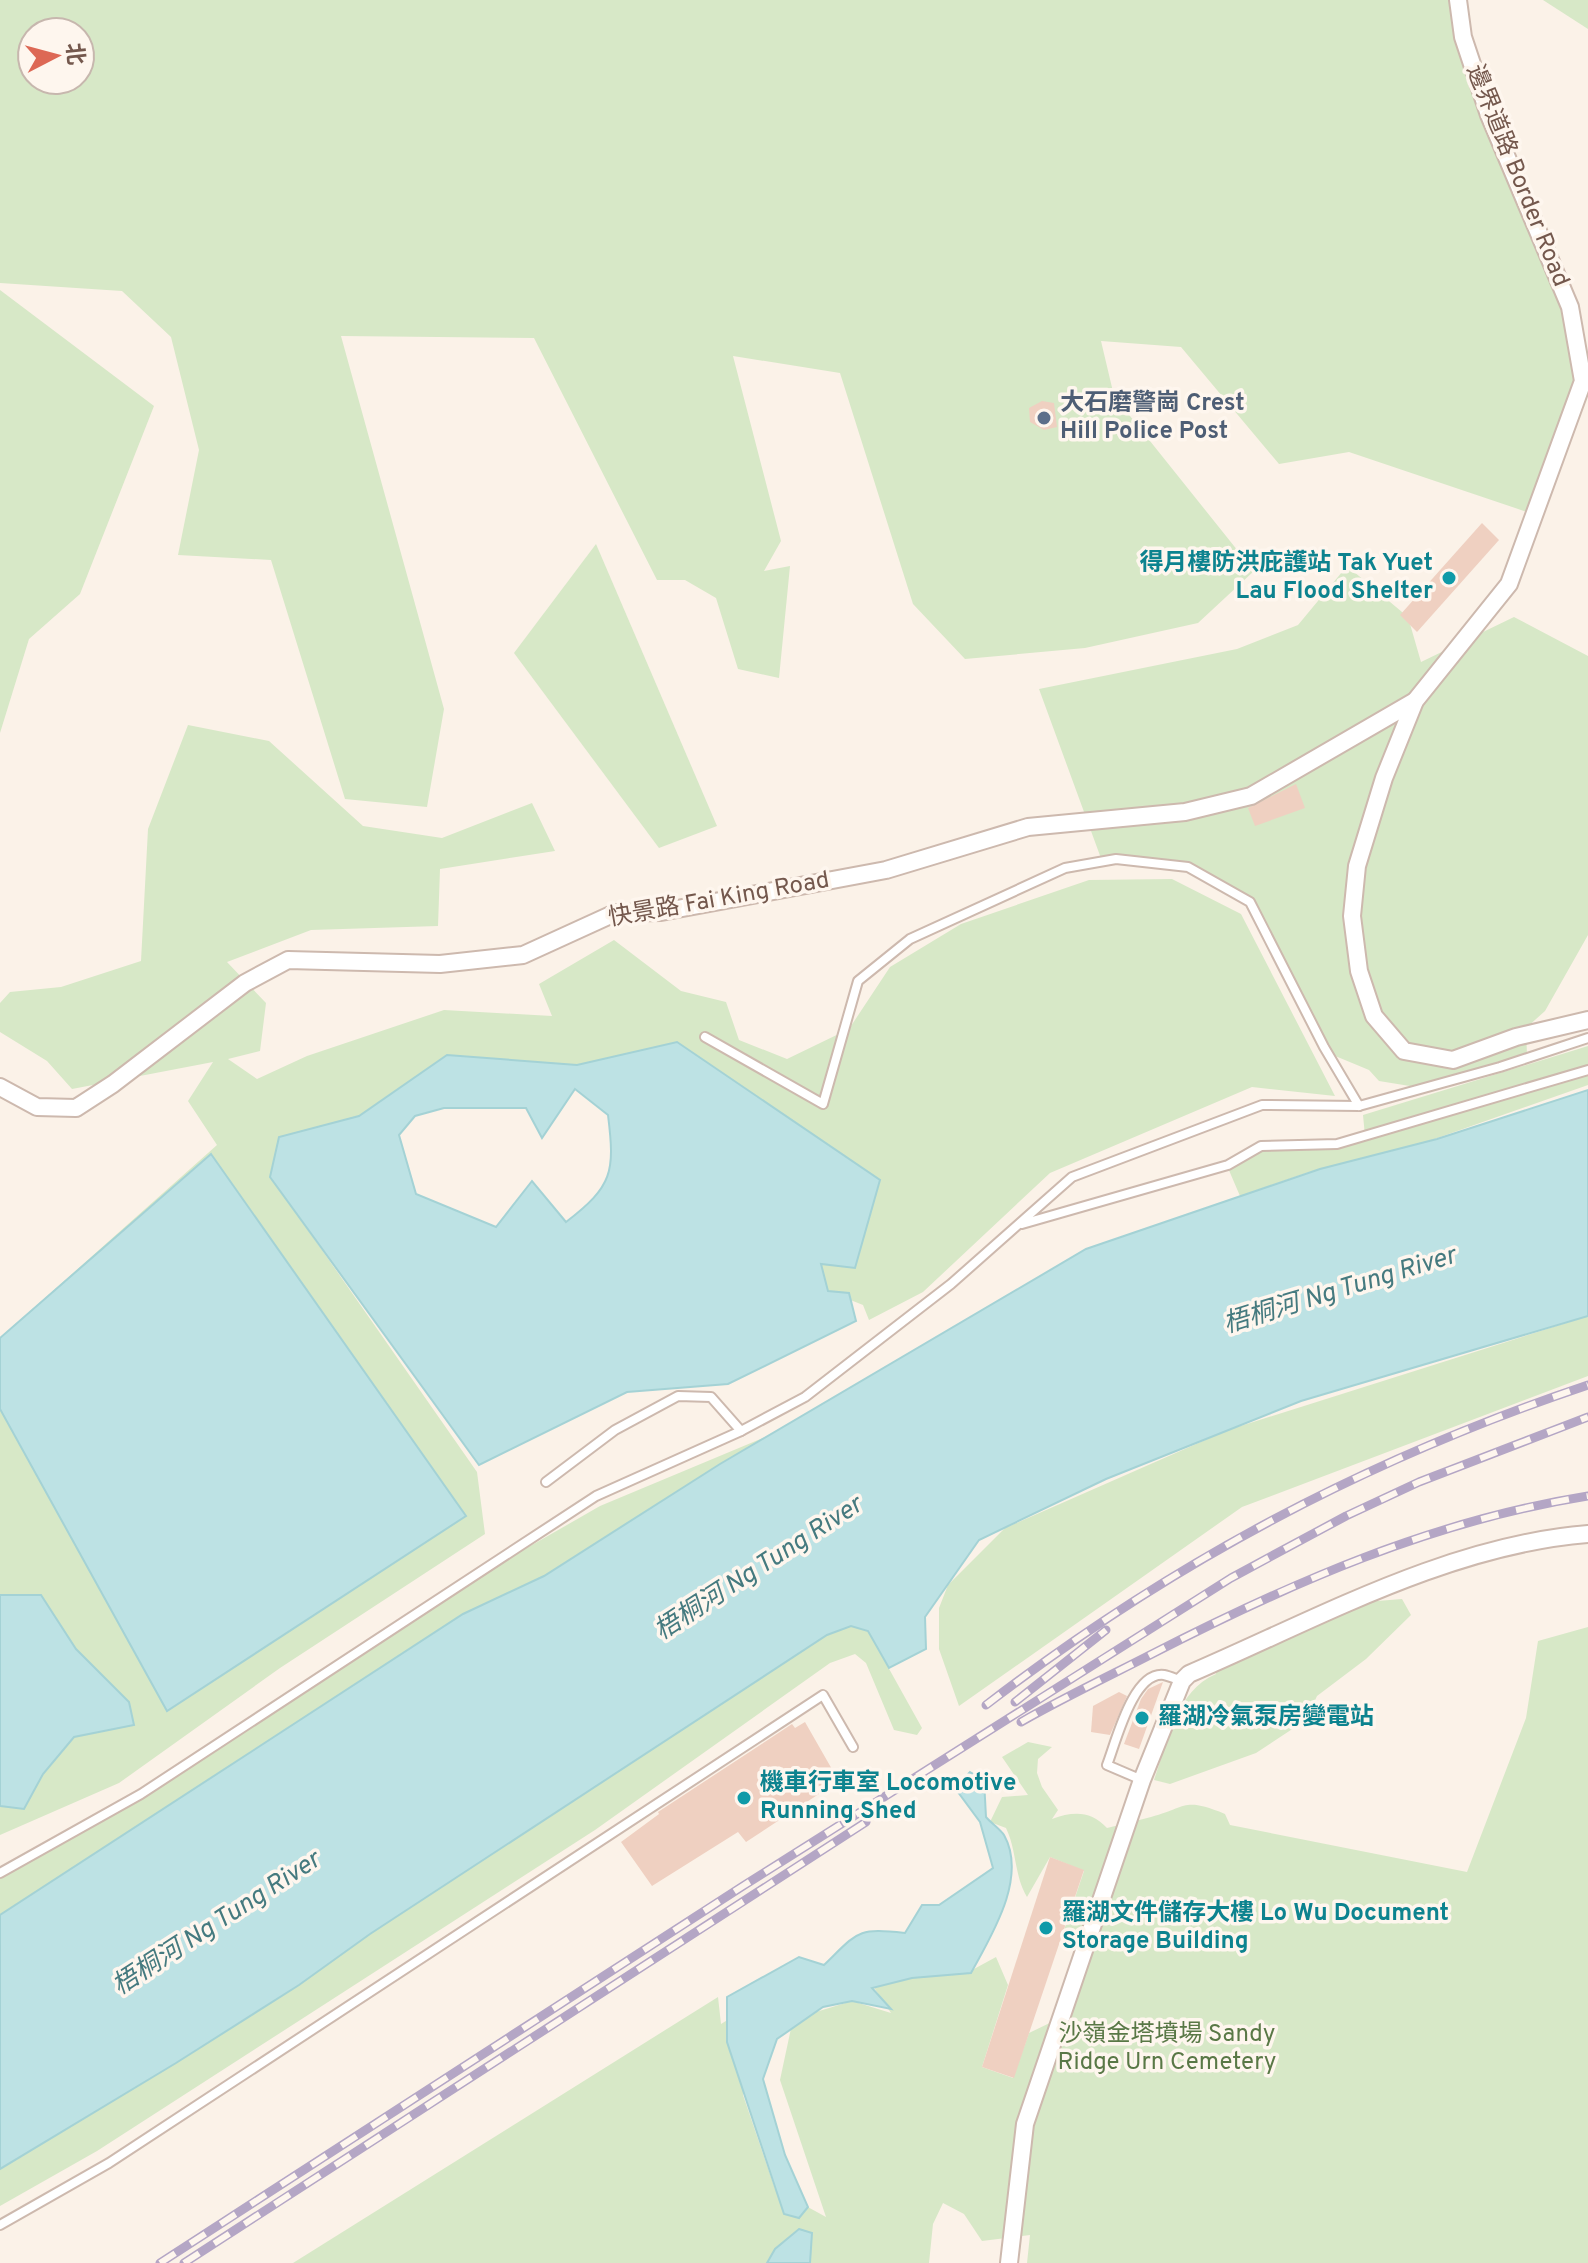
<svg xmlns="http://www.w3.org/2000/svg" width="1588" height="2263" viewBox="0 0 1588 2263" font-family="Overpass,'Noto Sans SC',sans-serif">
  <rect width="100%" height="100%" fill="#fbf2e8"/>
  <g fill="#d7e8c7" fill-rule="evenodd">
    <path d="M 0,0 L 1462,0 L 1463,37 L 1570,307 L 1583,381 L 1533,514 L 1349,452 L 1279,464 L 1181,347 L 1101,341 L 1114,396 L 1254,571 L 1198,623 L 1085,648 L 965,659 L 913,604 L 840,373 L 733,356 L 781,541 L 764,571 L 790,566 L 779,678 L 738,669 L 716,598 L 685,580 L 657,580 L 534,338 L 341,336 L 444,709 L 427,807 L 345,799 L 271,560 L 178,555 L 199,450 L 171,337 L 122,291 L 0,283 ZM 32,32 L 80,32 L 80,80 L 32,80 Z"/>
    <polygon points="1543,0 1588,0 1588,29"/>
    <polygon points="0,290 154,406 80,594 29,639 0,733"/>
    <polygon points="596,544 717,826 659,848 514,653"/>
    <polygon points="1347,566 1408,617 1421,662 1514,617 1588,656 1588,935 1545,1011 1526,1028 1527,1055 1422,1088 1379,1081 1369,1070 1328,1053 1244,898 1177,865 1102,861 1039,689 1237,649 1298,625"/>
    <polygon points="188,725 269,741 363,826 442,838 532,803 555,851 440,869 438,926 311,930 227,962 266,1003 260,1051 228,1059 257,1079 307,1056 444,1010 552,1016 539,984 614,940 681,991 726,1002 739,1040 787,1059 849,1029 890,967 961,924 1089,880 1172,879 1241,914 1335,1096 1252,1087 1050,1173 923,1292 869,1320 863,1305 828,1291 820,1263 677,1042 577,1065 447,1055 271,1177 477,1472 485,1534 280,1668 119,1783 0,1835 0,1338 217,1145 188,1101 213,1062 72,1089 47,1061 0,1032 0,1003 10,992 61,987 141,961 148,829"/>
    <polygon points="1588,1046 1588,1085 1426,1142 1309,1172 1240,1196 1228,1168 1261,1146 1345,1146 1519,1092 1365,1136 1363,1115"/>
    <polygon points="1588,1316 1588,1376 1242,1507 959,1706 939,1649 939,1608 948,1585 1005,1528 1228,1430"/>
    <polygon points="770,1435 544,1576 463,1614 0,1915 0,1873 85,1826 452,1591 600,1506"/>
    <path d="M 1402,1599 L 1411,1615 L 1366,1659 L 1317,1696 L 1306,1720 L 1256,1753 L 1170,1784 L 1154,1780 C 1168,1741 1176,1691 1216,1674 L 1214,1659 L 1353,1603 Z"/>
    <polygon points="851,1626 868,1631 922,1728 917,1735 894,1730 866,1663 855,1654 830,1663 595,1830 97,2151 0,2206 0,2169 176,2063 299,1985 370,1934 823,1637"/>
    <path d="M 1588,1627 L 1588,2263 L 1027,2263 L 1030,2235 L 982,2241 L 964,2214 L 943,2203 L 933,2224 L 929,2263 L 293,2263 L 718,1997 L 721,2024 L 769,1994 L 743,2095 L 775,2189 L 826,2217 L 780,2080 L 793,2019 L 852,2001 L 891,2013 L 871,1983 L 974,1969 L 996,1957 L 1008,1985 L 982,2067 L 1013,2078 L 1029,2033 L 1058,2019 L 1083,1954 L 1061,1939 L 1084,1871 L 1050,1857 L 1027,1897 C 1014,1875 1017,1851 1006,1828 L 990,1822 L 1002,1797 L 1028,1795 L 1002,1757 L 1028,1742 L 1052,1747 L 1038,1759 L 1037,1773 L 1042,1787 L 1058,1810 L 1052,1819 C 1074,1811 1091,1811 1107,1828 C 1122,1824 1137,1821 1151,1817 C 1188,1807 1183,1797 1225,1814 L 1230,1825 L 1467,1872 L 1526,1718 L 1538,1641 Z"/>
  </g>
  <g fill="#bde2e4" stroke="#a4d2d5" stroke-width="2" fill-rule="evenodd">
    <path d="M 677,1042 L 880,1180 L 855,1268 L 821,1264 L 828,1291 L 849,1293 L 856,1321 L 728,1384 L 627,1392 L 479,1465 L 270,1177 L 279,1137 L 359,1116 L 447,1055 L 577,1065 ZM 575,1089 L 608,1115 C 615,1172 613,1186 566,1222 L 532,1181 L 496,1227 L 416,1194 L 399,1135 L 415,1116 L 444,1108 L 526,1108 L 542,1138 Z"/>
    <polygon points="1588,1090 1588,1316 1301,1401 1106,1479 979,1540 925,1617 926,1649 889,1668 868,1631 851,1626 827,1635 370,1934 299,1985 176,2063 0,2169 0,1915 463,1614 544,1576 720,1464 1086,1249 1320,1169 1437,1139"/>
    <polygon points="211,1154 466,1516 167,1711 0,1409 0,1338"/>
    <polygon points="0,1595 41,1595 76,1649 129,1702 134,1725 74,1737 43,1774 24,1809 0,1806"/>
    <path d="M 970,1772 L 984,1780 L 986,1817 C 991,1823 1000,1829 1004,1835 C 1028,1878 991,1936 971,1973 L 912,1978 L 872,1988 L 891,2009 L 852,2001 L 823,2007 L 777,2039 L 763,2079 L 785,2155 L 808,2207 L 799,2218 L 784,2214 L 727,2042 L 727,1997 L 799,1957 L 824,1965 C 859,1931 856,1928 905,1933 L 922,1905 L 939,1905 L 993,1868 L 980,1822 L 955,1788 Z"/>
    <polygon points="799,2229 812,2233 810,2263 767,2263 775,2249"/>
  </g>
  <g fill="#efd0c1">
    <polygon points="1042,401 1054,403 1057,427 1044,430 1030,422 1029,408"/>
    <polygon points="1482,523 1499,540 1417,632 1400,615"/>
    <polygon points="1296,784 1305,808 1255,826 1248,808"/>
    <polygon points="1163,1682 1139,1749 1124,1744 1141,1699 1148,1689"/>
    <polygon points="1119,1692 1127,1696 1110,1735 1091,1732 1093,1706"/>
    <polygon points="805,1722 833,1771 825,1776 831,1786 746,1842 738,1832 652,1886 621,1842 659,1814 658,1812 792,1724 795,1728"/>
    <polygon points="1050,1857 1084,1870 1014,2078 982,2067"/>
  </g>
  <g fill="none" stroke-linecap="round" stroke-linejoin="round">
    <g stroke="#cdb9ae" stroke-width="12">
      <g id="service">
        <polyline points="705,1037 823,1104 858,981 910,939 1065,868 1116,859 1188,867 1250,902 1324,1047 1359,1106"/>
        <polyline points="1022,1224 1228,1165 1261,1146 1337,1144 1588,1070"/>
        <polyline points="546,1482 615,1430 678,1396 711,1397 741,1431 805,1397 951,1284 1072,1177 1262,1105 1359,1106 1500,1067 1588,1038"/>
        <path d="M 1142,1780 L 1107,1765 C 1116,1742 1133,1671 1164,1675 C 1169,1676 1176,1679 1182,1681"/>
        <polyline points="0,1873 141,1794 596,1496 741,1431"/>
        <polyline points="0,2225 109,2163 823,1695 853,1747"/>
      </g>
    </g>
    <g stroke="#cdb9ae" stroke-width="20">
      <g id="minor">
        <polyline points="1458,0 1463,37 1489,115 1570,307 1583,381 1509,584 1415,701 1384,778 1357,866 1352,916 1359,971 1374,1016 1404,1051 1453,1060 1516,1037 1588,1020"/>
        <polyline points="0,1087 37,1107 76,1108 113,1084 245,983 288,960 440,964 523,955 615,913 661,912 886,870 1028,827 1185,812 1251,796 1415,701"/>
        <path d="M 1009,2263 L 1025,2124 L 1142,1780 L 1182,1681 L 1189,1674 C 1315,1620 1448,1545 1588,1534"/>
      </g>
    </g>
    <use href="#service" stroke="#fff" stroke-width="8"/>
    <use href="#minor" stroke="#fff" stroke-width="16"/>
    <g stroke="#b4a6c5" stroke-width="9">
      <g id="rail">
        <polyline points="1015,1702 1106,1630"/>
        <path d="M 986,1705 C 1171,1563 1367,1459 1588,1385"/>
        <path d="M 1021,1722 C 1063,1698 1107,1677 1150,1655 C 1291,1583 1431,1521 1588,1496"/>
        <polyline points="160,2263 743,1886 1231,1578 1346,1516 1419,1482 1588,1417"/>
        <polyline points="184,2263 866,1822"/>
      </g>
    </g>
    <use href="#rail" stroke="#fef6ee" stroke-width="6" stroke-dasharray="18" stroke-linecap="butt"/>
  </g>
  <circle fill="#5c6f8a" stroke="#fef6ee" stroke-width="3" cx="1044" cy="418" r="8"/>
  <g fill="#0f9aa8" stroke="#fef6ee" stroke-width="3">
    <circle cx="1449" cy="578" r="8"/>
    <circle cx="1142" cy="1718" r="8"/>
    <circle cx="744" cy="1798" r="8"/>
    <circle cx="1046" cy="1928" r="8"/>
  </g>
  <g text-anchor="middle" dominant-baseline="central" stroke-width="7" stroke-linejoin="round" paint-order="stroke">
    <g font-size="24" fill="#74584d" stroke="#fef6ee">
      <text transform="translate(1517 176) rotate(68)">邊界道路 Border Road</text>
      <text transform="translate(719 900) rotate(-10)">快景路 Fai King Road</text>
    </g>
    <g font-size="24" font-weight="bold" fill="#4e5e75" stroke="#fef6ee" text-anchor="start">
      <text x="1060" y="404">大石磨警崗 Crest<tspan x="1060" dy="28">Hill Police Post</tspan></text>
    </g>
    <g font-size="24" font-weight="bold" fill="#0d838f" stroke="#fef6ee" text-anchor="start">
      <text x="1433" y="564" text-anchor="end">得月樓防洪庇護站 Tak Yuet<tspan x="1433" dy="28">Lau Flood Shelter</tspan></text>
      <text x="1158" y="1718">羅湖冷氣泵房變電站</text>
      <text x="760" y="1784">機車行車室 Locomotive<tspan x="760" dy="28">Running Shed</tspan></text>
      <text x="1062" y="1914">羅湖文件儲存大樓 Lo Wu Document<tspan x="1062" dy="28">Storage Building</tspan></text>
    </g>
    <g font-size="24" fill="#597846" stroke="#fef6ee">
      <text x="1167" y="2035">沙嶺金塔墳場 Sandy<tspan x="1167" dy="28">Ridge Urn Cemetery</tspan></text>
    </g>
    <g font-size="26" font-style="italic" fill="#457a7f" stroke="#fef6ee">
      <text transform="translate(1340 1291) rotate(-17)">梧桐河 Ng Tung River</text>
      <text transform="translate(759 1569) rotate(-33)">梧桐河 Ng Tung River</text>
      <text transform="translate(217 1924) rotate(-33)">梧桐河 Ng Tung River</text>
    </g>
  </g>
  <g transform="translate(56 56) rotate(84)"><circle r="38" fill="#fef6ee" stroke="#c7b7ae" stroke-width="2"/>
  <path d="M0-6L14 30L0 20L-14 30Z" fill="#dd6855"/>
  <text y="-12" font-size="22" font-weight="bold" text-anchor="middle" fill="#74584d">北</text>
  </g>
</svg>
